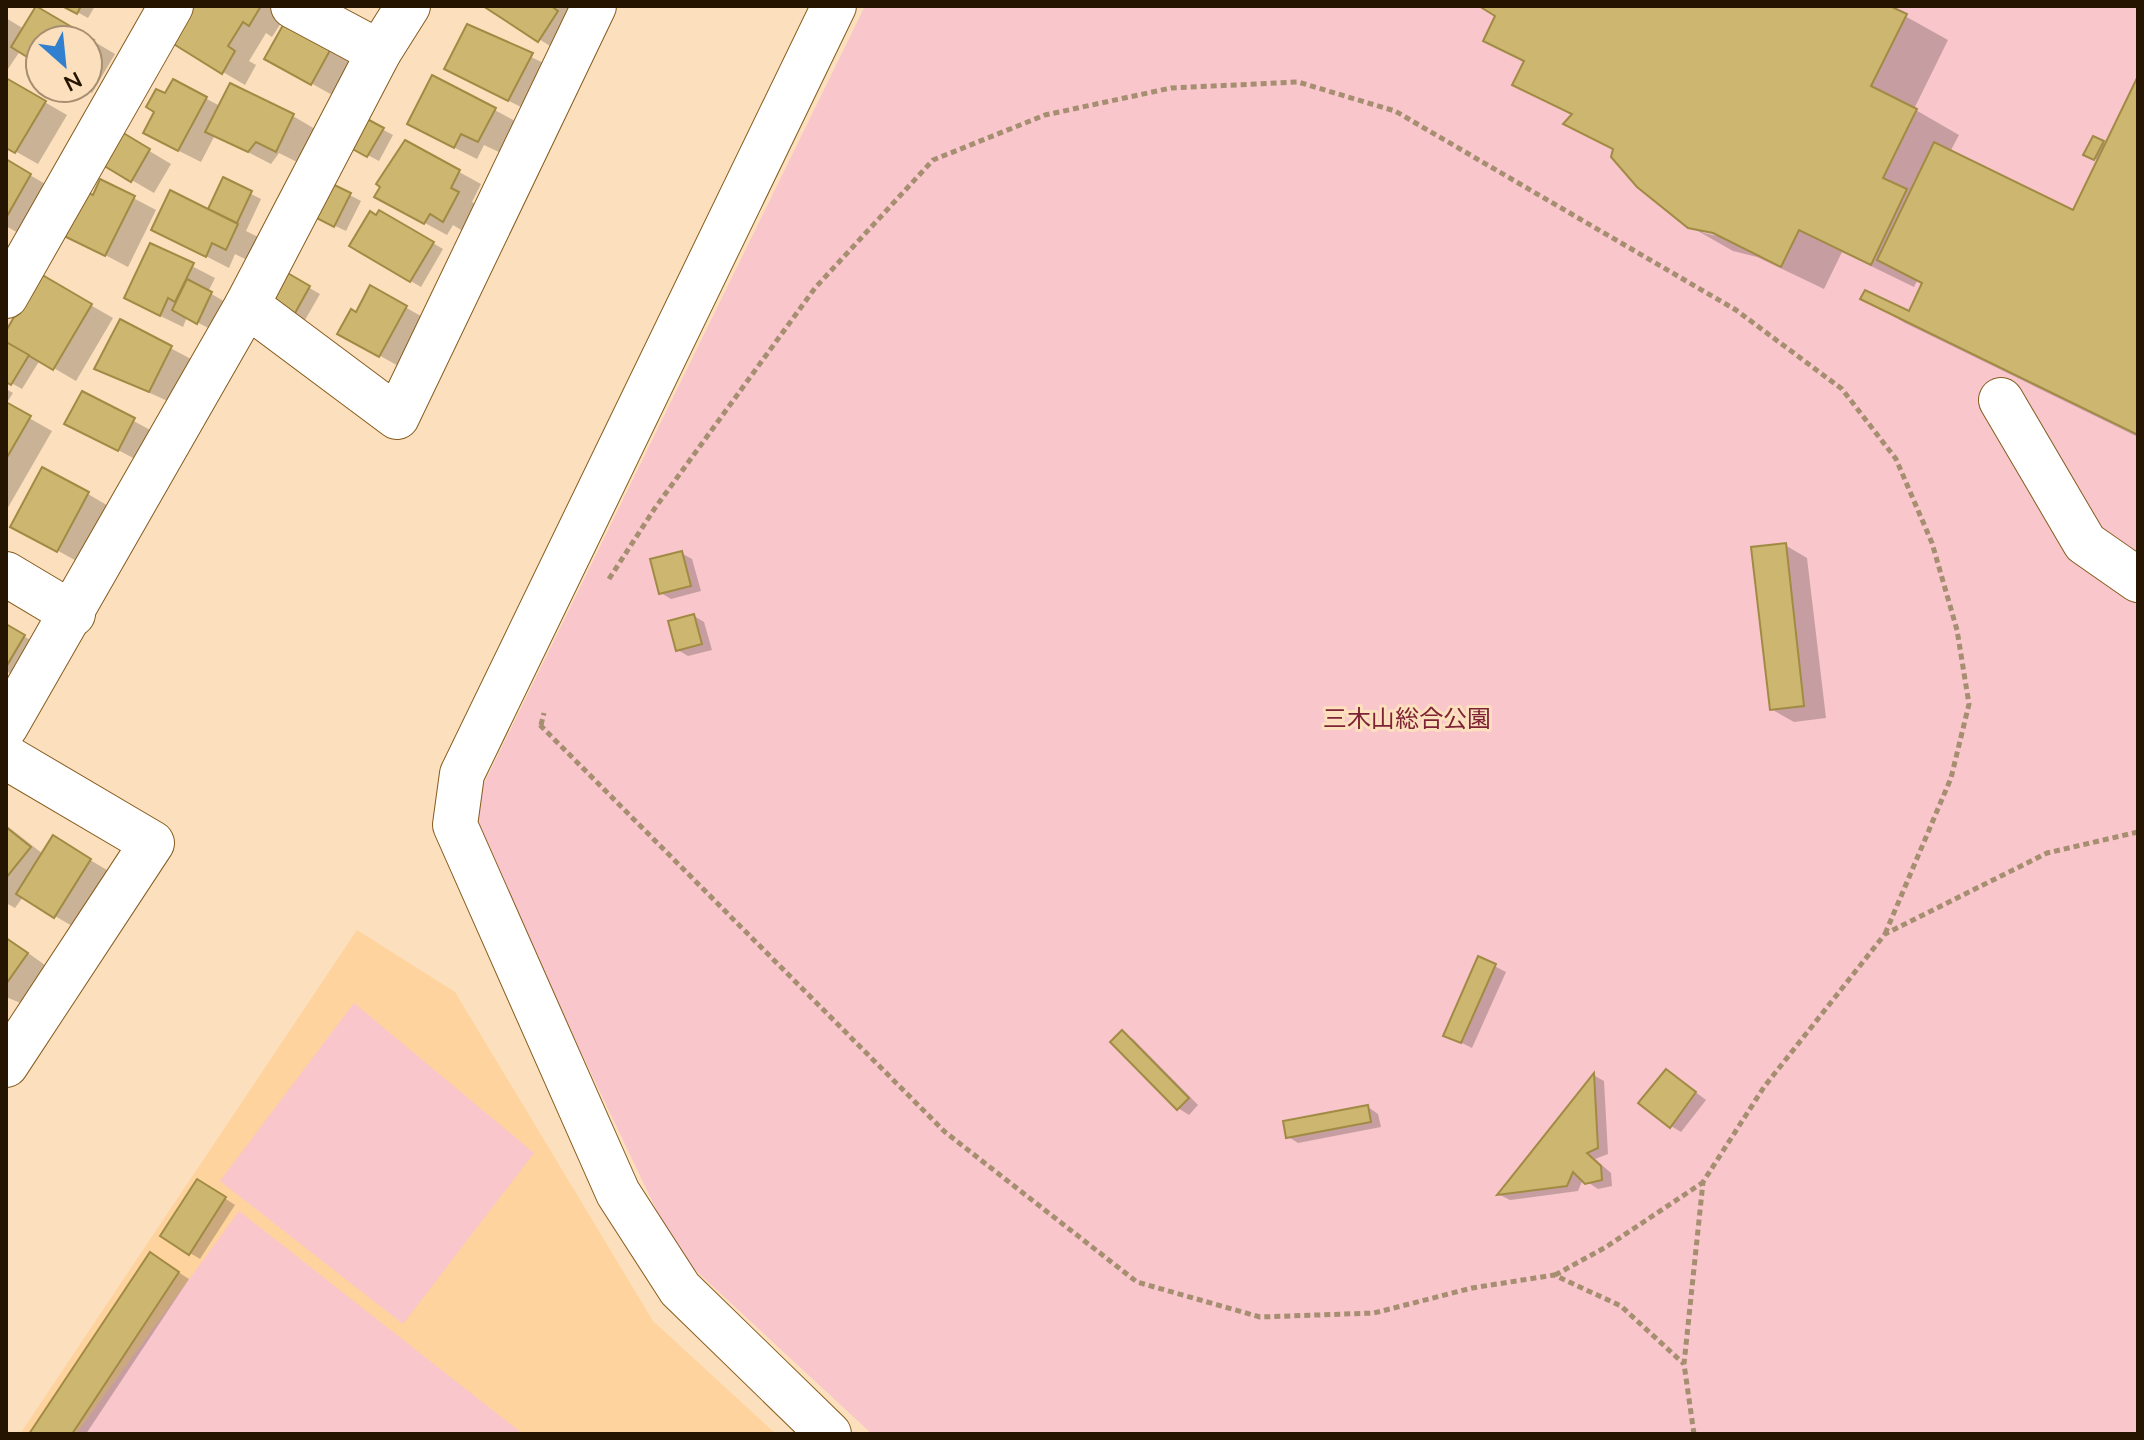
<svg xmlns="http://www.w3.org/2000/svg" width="2144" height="1440" viewBox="0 0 2144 1440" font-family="'Nunito Sans','Noto Sans JP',sans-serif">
  <rect width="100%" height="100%" fill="#fcdfbc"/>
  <polygon fill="#fed39e" points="357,930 455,992 653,1321 776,1434 20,1434"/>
  <g fill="#f8c6cb">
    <polygon points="865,6 2138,6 2138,1434 872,1434 677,1253 468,816"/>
    <polygon points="354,1003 534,1153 403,1324 220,1181"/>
    <polygon points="239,1211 523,1434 76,1434"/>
  </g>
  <g fill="#0003" fill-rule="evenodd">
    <polygon points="66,6 95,6 88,18"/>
    <polygon points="196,6 278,6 288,12 272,37 266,33 249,61 256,65 245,85 223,72"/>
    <polygon points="487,6 578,6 561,53"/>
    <path d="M 1482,6 L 1887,6 L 1948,40 L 1914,109 L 1959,135 L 1950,152 L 2074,212 L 2099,161 L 2086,154 L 2094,139 L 2107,145 L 2138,81 L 2138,437 L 1905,323 L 1863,298 L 1910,314 L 1924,285 L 1917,281 L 1914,287 L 1842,252 L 1824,289 L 1757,257 L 1733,251 L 1689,226 L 1615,151 L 1566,123 L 1573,116 L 1515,84 L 1525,63 L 1486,40 L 1497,16 ZM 1698,228 L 1723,233 L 1722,237 L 1704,233 Z"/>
    <polygon points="37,8 115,54 92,93 83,88 88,88 88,40 40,40 40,63 20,51 6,72 6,18 24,29"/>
    <polygon points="293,12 360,49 334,96 266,58"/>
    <polygon points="468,27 554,68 531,112 469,81"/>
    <polygon points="433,77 517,122 501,153 484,145 477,159 431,136"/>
    <polygon points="6,80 67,115 38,164 6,146"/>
    <polygon points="173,81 220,106 293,116 315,129 299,163 279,153 271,164 215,135 201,162 167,145 165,96"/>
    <polygon points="357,116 393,135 379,161 343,142"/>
    <polygon points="121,134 171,164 154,193 104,164"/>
    <polygon points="406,143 481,184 472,202 480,207 466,233 453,225 447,235 399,209"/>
    <polygon points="6,161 52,188 25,237 6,226"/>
    <polygon points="224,180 261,199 246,231 260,238 249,261 235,254 229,268 153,229 209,212"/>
    <polygon points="101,181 156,210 128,267 67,235"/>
    <polygon points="323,181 361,201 346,231 318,218"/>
    <polygon points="380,212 443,249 421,287 351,246"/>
    <polygon points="151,245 215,278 208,292 234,307 220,334 187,317 183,327 148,310"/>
    <polygon points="280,271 320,294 305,320 265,297"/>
    <polygon points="40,276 113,318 76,381 40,360 22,389 6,380 6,335"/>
    <polygon points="371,288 428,320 402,368 339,333 357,314"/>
    <polygon points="121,322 193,360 172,403 97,369"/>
    <polygon points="6,389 13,393 6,404"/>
    <polygon points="83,394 156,433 141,462 89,435"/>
    <polygon points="6,405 52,431 6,511"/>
    <polygon points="88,494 110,507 80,563 35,538"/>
    <polygon points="1785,545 1807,558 1826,718 1794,722 1771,709"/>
    <polygon points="681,553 692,559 701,591 671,599 661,593"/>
    <polygon points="694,616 704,622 712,650 688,656 678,650"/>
    <polygon points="6,626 46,649 26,682 6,671"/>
    <polygon points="6,825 43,854 75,851 112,873 77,929 23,897 15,908 6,903"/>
    <polygon points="6,937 49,968 23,1004 6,997"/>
    <polygon points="1479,958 1506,972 1472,1048 1446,1035"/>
    <polygon points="1122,1033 1133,1039 1198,1105 1189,1115 1178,1108"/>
    <polygon points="1595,1076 1604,1081 1608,1154 1595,1159 1611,1173 1612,1186 1598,1189 1583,1179 1578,1191 1510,1200 1500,1195"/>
    <polygon points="1677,1078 1706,1100 1681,1132 1671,1126"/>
    <polygon points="1368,1107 1378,1114 1381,1127 1298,1143 1287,1136"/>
    <polygon points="209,1188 235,1205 200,1259 190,1253"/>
    <polygon points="161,1261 189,1279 86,1434 31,1434"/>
  </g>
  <g fill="#cdb66f" stroke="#a18b44" stroke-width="2">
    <polygon points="36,6 94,40 88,50 88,40 40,40 40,65 11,47"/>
    <polygon points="62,6 81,6 77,14"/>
    <polygon points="194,6 261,6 249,26 243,22 228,46 235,51 222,74 172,43"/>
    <polygon points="483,6 551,6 558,11 538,42"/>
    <polygon points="1479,6 1890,6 1907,14 1871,86 1917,109 1883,178 1907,189 1871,265 1799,230 1781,267 1713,233 1688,228 1637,187 1611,157 1613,149 1563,124 1572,114 1512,85 1524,61 1483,41 1495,16"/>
    <polygon points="292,9 339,34 311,85 264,59"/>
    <polygon points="467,24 533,53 508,101 444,69"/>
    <polygon points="432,75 496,108 478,142 461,134 454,148 407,124"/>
    <polygon points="2138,76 2138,435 1860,299 1865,290 1909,311 1922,283 1877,260 1934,142 2073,210"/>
    <polygon points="6,78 46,101 15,153 6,148"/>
    <polygon points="173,79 207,97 178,151 143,133 154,112 146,107 156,89 165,93"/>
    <polygon points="230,83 294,114 276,152 256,142 248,152 205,132"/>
    <polygon points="356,113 384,128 367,157 340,142"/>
    <polygon points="120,131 150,149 131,182 101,164"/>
    <polygon points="2093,136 2104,141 2094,160 2083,155"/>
    <polygon points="405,140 460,170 451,188 459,192 443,222 430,214 424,224 374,197 380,187 376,184"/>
    <polygon points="6,159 31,174 6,218"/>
    <polygon points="223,177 252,191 237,223 208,209"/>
    <polygon points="100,179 135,196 105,256 64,236 86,192 93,195"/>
    <polygon points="322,179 351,193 334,227 305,212"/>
    <polygon points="170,190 238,224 226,250 212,243 206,257 151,230"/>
    <polygon points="379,210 434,242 410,282 349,246 370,211 376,215"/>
    <polygon points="150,243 194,263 175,302 168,298 160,316 124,298"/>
    <polygon points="279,268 310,286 294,315 262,298"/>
    <polygon points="39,273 92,304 53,370 6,342 6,331"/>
    <polygon points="187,279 212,292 197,324 172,310"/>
    <polygon points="370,285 407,306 379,357 337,334 351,309 356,312"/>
    <polygon points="120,319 172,346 149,392 94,369"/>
    <polygon points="6,342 29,355 11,385 6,382"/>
    <polygon points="82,391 135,418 118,451 64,424"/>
    <polygon points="6,402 31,416 6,459"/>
    <polygon points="42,467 89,492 57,552 10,527"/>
    <polygon points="1786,543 1804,706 1770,710 1751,547"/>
    <polygon points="682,551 691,586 659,594 650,559"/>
    <polygon points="694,614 702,644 676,651 668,621"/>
    <polygon points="6,624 25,635 6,667"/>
    <polygon points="6,827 31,847 6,878"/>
    <polygon points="53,835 91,859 54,918 16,894"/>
    <polygon points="6,938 28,953 6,984"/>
    <polygon points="1478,956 1496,964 1461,1043 1443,1036"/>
    <polygon points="1122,1030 1189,1098 1177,1110 1110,1042"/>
    <polygon points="1666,1069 1696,1092 1670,1128 1638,1103"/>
    <polygon points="1594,1073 1598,1148 1587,1153 1601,1166 1602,1180 1585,1184 1573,1172 1567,1186 1497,1195"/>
    <polygon points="1368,1105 1371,1122 1286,1138 1283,1121"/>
    <polygon points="197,1179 226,1197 189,1255 160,1236"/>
    <polygon points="150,1252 179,1272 72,1434 29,1434"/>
  </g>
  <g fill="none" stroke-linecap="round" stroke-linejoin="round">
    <g stroke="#865c1e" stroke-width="46">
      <g id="minor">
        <polyline points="293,6 379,52"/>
        <polyline points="6,296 171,6"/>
        <polyline points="247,305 397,417 594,6"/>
        <polyline points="2001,400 2085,543 2138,580"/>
        <polyline points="6,574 73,614"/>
        <polyline points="6,726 247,305 379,52 408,6"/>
        <polyline points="6,757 152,843 6,1065"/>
        <polyline points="829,1434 680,1289 618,1193 455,825 462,774 834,6"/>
      </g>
    </g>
    <g stroke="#a68e71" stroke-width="5" stroke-dasharray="6 4" stroke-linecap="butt">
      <polyline points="609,579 655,508 815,288 933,160 1045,115 1171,88 1298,82 1395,111 1736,310 1842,389 1896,459 1932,543 1957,630 1969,704 1951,778 1885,934"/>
      <polyline points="540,725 945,1132 1137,1282 1260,1317 1374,1313 1472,1288 1554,1275 1621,1306 1684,1364"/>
      <polyline points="541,725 544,713"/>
      <polyline points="1555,1275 1606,1247 1702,1183"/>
      <polyline points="1694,1434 1684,1364 1703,1182 1764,1087 1885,934 2047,853 2138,832"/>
    </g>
    <use href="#minor" stroke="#fff" stroke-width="44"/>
  </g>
  <g text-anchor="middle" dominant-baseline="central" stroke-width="6" stroke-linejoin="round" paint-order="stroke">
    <g font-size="24" fill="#7e2236" stroke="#fcdfbc">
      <text x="1407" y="719">三木山総合公園</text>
    </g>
  </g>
  <rect width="2144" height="1440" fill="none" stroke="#251400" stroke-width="16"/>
  <g transform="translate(64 64) rotate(153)"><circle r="38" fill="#fcdfbc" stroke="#a68e71" stroke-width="2"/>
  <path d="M0-6L14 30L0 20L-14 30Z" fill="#317fcf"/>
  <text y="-12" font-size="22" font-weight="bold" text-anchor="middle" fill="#251400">N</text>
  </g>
</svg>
